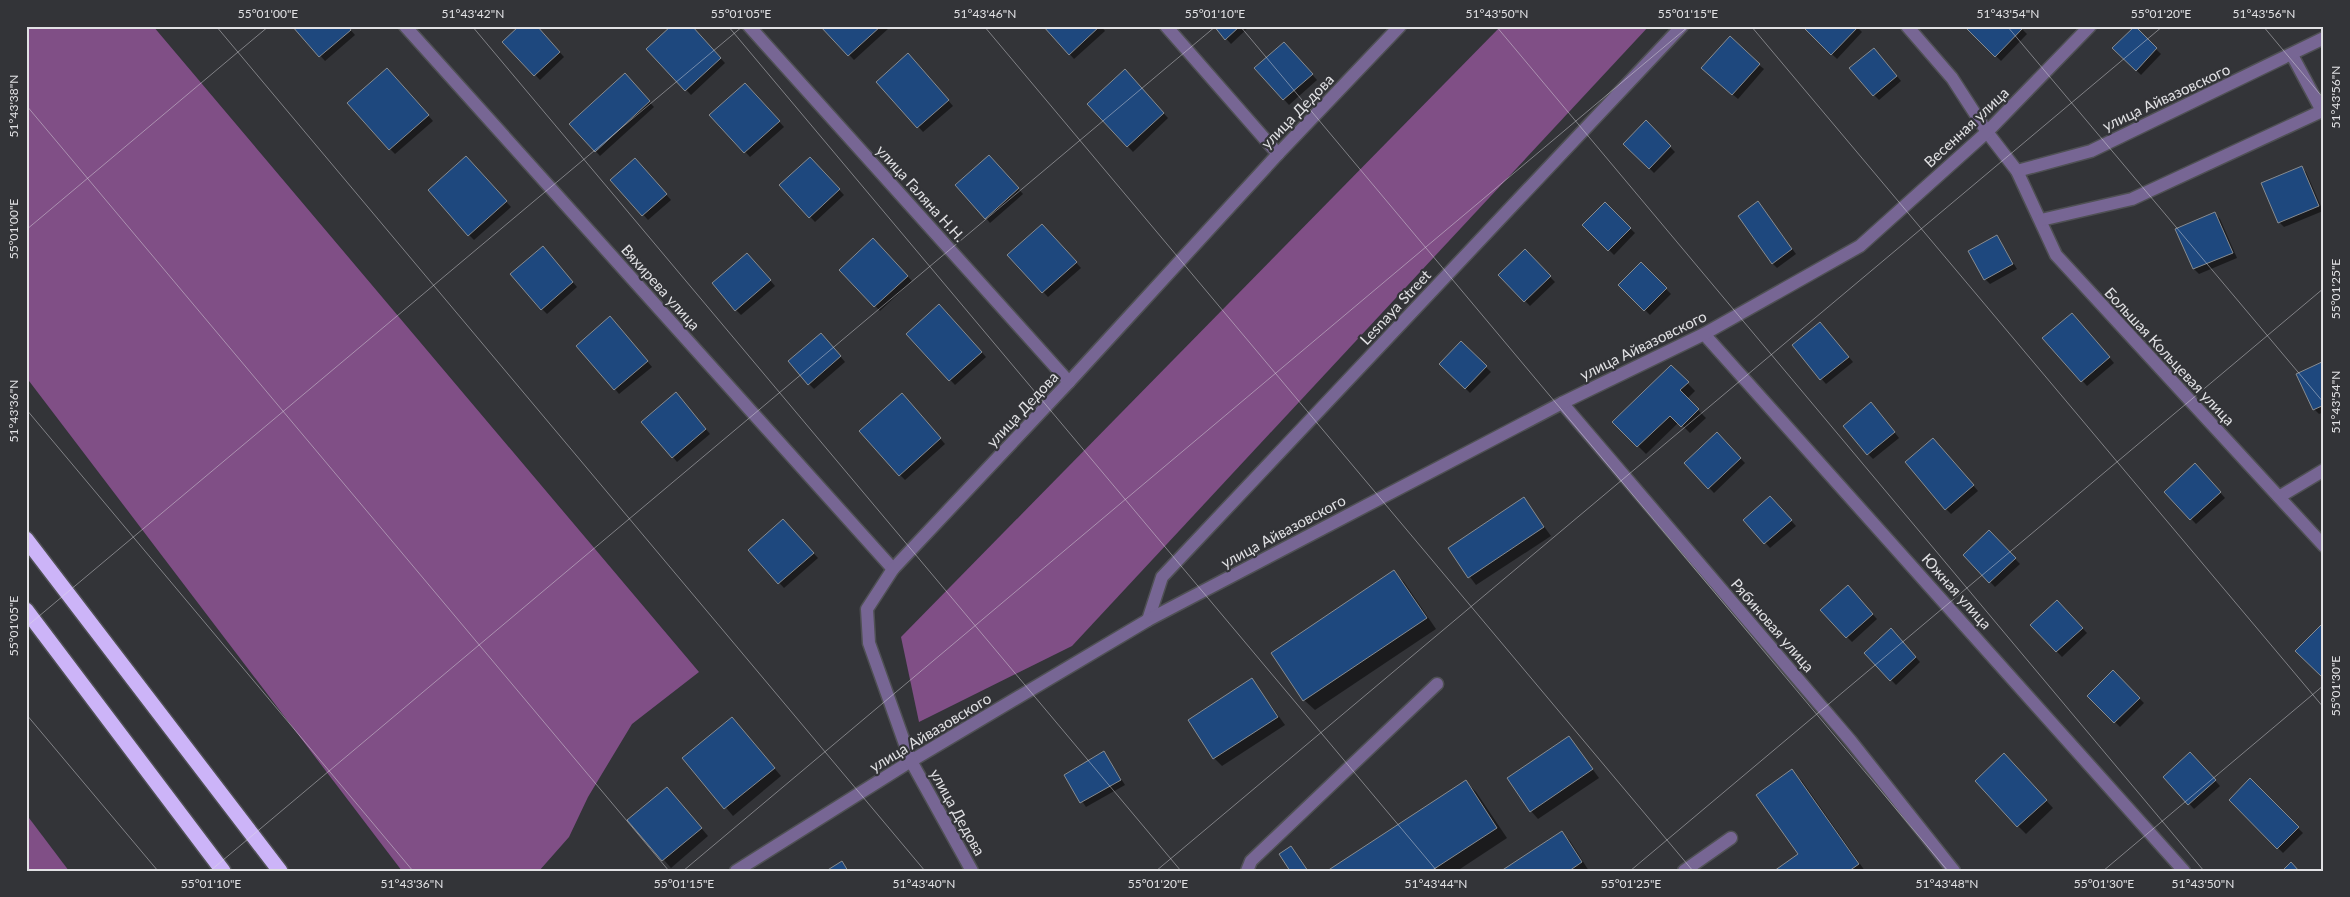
<svg xmlns="http://www.w3.org/2000/svg" width="2350" height="897" viewBox="0 0 2350 897" font-family="Lato,sans-serif">
  <rect width="100%" height="100%" fill="#333438"/>
  <g fill="#804f86">
    <polygon points="26,26 153,26 699,672 632,724 588,797 569,837 539,871 402,871 26,377"/>
    <polygon points="1501,26 1649,26 1072,646 919,722 901,637"/>
    <polygon points="26,814 69,871 26,871"/>
  </g>
  <g fill="#0007">
    <polygon points="294,26 347,26 355,35 325,61"/>
    <polygon points="536,26 564,57 540,80 504,42"/>
    <polygon points="690,26 725,63 691,95 648,49"/>
    <polygon points="822,26 888,26 889,28 854,60"/>
    <polygon points="1045,26 1101,26 1105,31 1074,59"/>
    <polygon points="1215,26 1250,26 1231,44"/>
    <polygon points="1803,26 1856,26 1862,32 1837,59"/>
    <polygon points="2019,26 2027,34 2001,61 1968,28"/>
    <polygon points="2134,28 2161,54 2141,75 2114,48"/>
    <polygon points="1289,48 1317,80 1289,105 1256,68"/>
    <polygon points="1874,49 1901,81 1879,100 1874,95"/>
    <polygon points="913,60 953,106 923,132 878,82"/>
    <polygon points="1759,65 1764,69 1738,99 1708,73"/>
    <polygon points="392,74 433,121 395,154 390,149"/>
    <polygon points="1129,76 1168,118 1133,152 1089,104"/>
    <polygon points="629,80 654,107 600,156 571,124"/>
    <polygon points="750,89 784,127 750,157 711,115"/>
    <polygon points="1646,122 1675,152 1654,173 1625,144"/>
    <polygon points="810,159 844,195 815,222 781,186"/>
    <polygon points="994,161 1023,194 990,223 986,218"/>
    <polygon points="471,163 511,207 474,240 469,235"/>
    <polygon points="640,165 671,200 648,220 612,180"/>
    <polygon points="2301,167 2306,172 2323,211 2284,227 2279,222"/>
    <polygon points="1758,203 1796,254 1777,268 1772,263"/>
    <polygon points="1605,204 1635,233 1614,255 1584,225"/>
    <polygon points="2215,214 2220,219 2237,258 2199,274 2194,269"/>
    <polygon points="1046,230 1081,268 1048,297 1009,255"/>
    <polygon points="1997,236 2017,269 1990,284 1985,279"/>
    <polygon points="873,240 912,281 880,311 841,270"/>
    <polygon points="1525,251 1555,282 1530,306 1500,275"/>
    <polygon points="548,253 577,287 547,314 542,309"/>
    <polygon points="752,259 775,286 741,315 736,310"/>
    <polygon points="1641,264 1671,294 1650,315 1620,285"/>
    <polygon points="944,311 986,357 955,385 908,335"/>
    <polygon points="2077,319 2114,363 2087,386 2044,338"/>
    <polygon points="615,323 652,367 619,394 615,389"/>
    <polygon points="1825,329 1853,362 1826,384 1793,346"/>
    <polygon points="826,339 845,362 814,389 809,384"/>
    <polygon points="1461,343 1491,372 1470,393 1441,364"/>
    <polygon points="2324,363 2324,412 2319,414 2314,409"/>
    <polygon points="1671,366 1695,391 1687,399 1706,418 1690,433 1679,422 1646,454 1614,422"/>
    <polygon points="680,399 710,434 677,462 673,457"/>
    <polygon points="907,400 945,444 905,480 900,475"/>
    <polygon points="1876,409 1899,438 1873,459 1868,454"/>
    <polygon points="1717,434 1745,463 1714,493 1686,463"/>
    <polygon points="1938,444 1978,491 1951,514 1946,509"/>
    <polygon points="2200,470 2225,498 2196,524 2166,492"/>
    <polygon points="1524,499 1551,536 1476,585 1449,549"/>
    <polygon points="1775,503 1796,526 1770,548 1745,520"/>
    <polygon points="788,526 818,558 784,588 750,551"/>
    <polygon points="1989,532 2020,564 1995,587 1965,555"/>
    <polygon points="1394,572 1404,582 1436,629 1315,710 1304,700"/>
    <polygon points="1852,592 1877,619 1852,642 1847,637"/>
    <polygon points="2057,602 2087,633 2062,657 2032,625"/>
    <polygon points="1891,630 1920,662 1896,685 1865,653"/>
    <polygon points="2113,672 2144,703 2120,727 2089,696"/>
    <polygon points="1252,679 1285,725 1222,766 1214,758 1189,720"/>
    <polygon points="732,718 781,776 733,816 684,758"/>
    <polygon points="1569,737 1599,778 1538,819 1531,811"/>
    <polygon points="1104,753 1125,785 1086,807 1065,776"/>
    <polygon points="2195,759 2220,786 2194,809 2165,777"/>
    <polygon points="2012,763 2053,808 2026,834 2018,826"/>
    <polygon points="1791,771 1802,781 1865,871 1776,871 1800,854"/>
    <polygon points="2250,780 2303,833 2283,853 2230,800"/>
    <polygon points="1466,782 1476,792 1507,838 1457,871 1329,871"/>
    <polygon points="674,796 708,836 671,868 629,820"/>
    <polygon points="1562,833 1570,841 1589,871 1503,871"/>
  </g>
  <g fill="#1e487e" stroke="#888c90">
    <polygon points="292,26 348,26 351,30 319,57"/>
    <polygon points="519,26 537,26 560,52 534,76 502,42"/>
    <polygon points="671,26 692,26 721,58 685,91 646,49"/>
    <polygon points="820,26 881,26 848,56"/>
    <polygon points="1043,26 1100,26 1069,55"/>
    <polygon points="1214,26 1240,26 1225,40"/>
    <polygon points="1802,26 1858,26 1858,27 1831,55"/>
    <polygon points="1968,26 2021,26 2023,28 1995,57 1966,28"/>
    <polygon points="2135,26 2157,48 2136,71 2112,48"/>
    <polygon points="1730,36 1760,64 1732,95 1701,68"/>
    <polygon points="1284,42 1313,74 1283,100 1254,68"/>
    <polygon points="1874,48 1897,76 1873,96 1849,68"/>
    <polygon points="908,53 949,100 917,128 876,82"/>
    <polygon points="387,68 429,115 389,150 347,103"/>
    <polygon points="1125,69 1164,113 1127,147 1087,104"/>
    <polygon points="625,73 650,101 595,152 569,124"/>
    <polygon points="745,83 780,121 744,153 709,115"/>
    <polygon points="1646,120 1671,146 1649,169 1623,144"/>
    <polygon points="989,155 1019,188 985,219 955,185"/>
    <polygon points="466,156 507,201 468,236 428,190"/>
    <polygon points="810,157 840,189 809,218 779,185"/>
    <polygon points="635,158 667,194 642,216 610,180"/>
    <polygon points="2302,166 2319,206 2278,223 2261,183"/>
    <polygon points="1758,201 1792,249 1772,264 1738,216"/>
    <polygon points="1605,202 1631,228 1608,251 1582,225"/>
    <polygon points="2215,212 2233,253 2193,269 2175,229"/>
    <polygon points="1042,224 1077,262 1042,293 1007,255"/>
    <polygon points="1997,235 2013,264 1984,280 1968,251"/>
    <polygon points="873,238 908,276 874,307 839,270"/>
    <polygon points="543,246 573,282 541,310 510,274"/>
    <polygon points="1525,249 1551,276 1524,302 1498,275"/>
    <polygon points="747,253 771,280 735,311 712,283"/>
    <polygon points="1641,262 1667,288 1644,311 1618,285"/>
    <polygon points="939,304 982,352 949,381 906,334"/>
    <polygon points="2072,313 2110,357 2081,382 2042,338"/>
    <polygon points="610,316 648,361 614,390 576,346"/>
    <polygon points="1820,322 1849,357 1820,380 1792,345"/>
    <polygon points="821,333 841,356 808,385 788,361"/>
    <polygon points="1461,341 1487,366 1465,389 1439,364"/>
    <polygon points="2324,361 2324,405 2313,410 2296,374"/>
    <polygon points="1671,365 1689,382 1680,390 1699,409 1681,427 1670,416 1637,447 1612,422"/>
    <polygon points="676,392 706,429 672,458 641,422"/>
    <polygon points="902,393 941,438 899,476 859,431"/>
    <polygon points="1871,402 1895,432 1867,455 1843,426"/>
    <polygon points="1717,432 1741,458 1708,489 1684,463"/>
    <polygon points="1933,438 1974,485 1945,510 1905,462"/>
    <polygon points="2195,463 2221,492 2190,520 2164,492"/>
    <polygon points="1770,496 1792,520 1764,544 1743,520"/>
    <polygon points="1524,497 1544,527 1468,578 1448,548"/>
    <polygon points="783,519 814,553 778,584 748,550"/>
    <polygon points="1989,530 2016,558 1989,583 1963,555"/>
    <polygon points="1394,570 1427,618 1303,701 1271,653"/>
    <polygon points="1848,585 1873,614 1846,638 1820,610"/>
    <polygon points="2057,600 2083,628 2056,652 2030,625"/>
    <polygon points="2324,622 2324,677 2323,678 2295,651"/>
    <polygon points="1891,628 1916,657 1890,681 1864,653"/>
    <polygon points="2113,670 2140,698 2114,723 2087,696"/>
    <polygon points="1252,678 1278,717 1213,759 1188,720"/>
    <polygon points="732,717 775,768 724,809 682,758"/>
    <polygon points="1569,736 1593,769 1530,812 1507,778"/>
    <polygon points="1104,751 1121,780 1080,803 1064,775"/>
    <polygon points="2190,752 2216,780 2188,805 2163,777"/>
    <polygon points="2004,753 2047,800 2017,827 1975,781"/>
    <polygon points="1792,769 1859,864 1849,871 1774,871 1798,854 1756,795"/>
    <polygon points="2250,778 2299,827 2277,849 2229,800"/>
    <polygon points="1466,780 1497,828 1431,871 1327,871"/>
    <polygon points="667,787 702,828 662,861 627,820"/>
    <polygon points="1562,831 1582,862 1569,871 1501,871"/>
    <polygon points="1291,846 1308,871 1290,871 1279,854"/>
    <polygon points="842,861 848,871 826,871"/>
    <polygon points="2291,862 2299,871 2282,871"/>
  </g>
  <g fill="none" stroke-linecap="round" stroke-linejoin="round">
    <g stroke="#4f5054" stroke-width="15">
      <g id="minor">
        <polyline points="405,26 893,569"/>
        <polyline points="749,26 1069,382"/>
        <polyline points="1166,26 1278,154"/>
        <polyline points="1907,26 1952,78 1987,132 2017,171 2056,255 2324,546"/>
        <polyline points="2292,55 2322,111"/>
        <polyline points="2017,171 2091,151 2324,38"/>
        <polyline points="2041,220 2132,199 2324,110"/>
        <polyline points="1704,334 2184,871"/>
        <polyline points="1562,403 1850,740 1954,871"/>
        <polyline points="2279,497 2324,470"/>
        <polyline points="1148,620 1162,577 1682,26"/>
        <polyline points="736,871 911,761 1148,620 1562,403 1704,334 1860,246 1987,132 2090,26"/>
        <polyline points="972,871 911,761 869,643 867,609 893,569 1069,382 1278,154 1400,26"/>
        <polyline points="1247,871 1251,861 1437,684"/>
        <polyline points="1684,871 1731,838"/>
      </g>
    </g>
    <g stroke="#4f5054" stroke-width="18">
      <g id="highway">
        <polyline points="26,539 280,871"/>
        <polyline points="26,610 223,871"/>
      </g>
    </g>
    <use href="#minor" stroke="#776694" stroke-width="12"/>
    <use href="#highway" stroke="#ccb4f8" stroke-width="15"/>
  </g>
  <path fill="none" stroke="#e1e1e4" stroke-width="1" stroke-opacity="0.45" d="M 216,26 L 925,871M 472,26 L 1181,871M 728,26 L 1437,871M 984,26 L 1693,871M 1240,26 L 1948,871M 1496,26 L 2204,871M 1751,26 L 2324,708M 2007,26 L 2324,403M 2263,26 L 2324,99M 26,105 L 669,871M 26,230 L 269,26M 26,409 L 413,871M 26,627 L 743,26M 26,714 L 158,871M 210,871 L 1216,26M 683,871 L 1689,26M 1156,871 L 2163,26M 1630,871 L 2324,288M 2103,871 L 2324,685"/>
  <g text-anchor="middle" dominant-baseline="central" stroke-width="4.5" stroke-linejoin="round" paint-order="stroke">
    <g font-size="15" fill="#e1e1e4" stroke="#333438">
      <text transform="translate(2166 97) rotate(-25)">улица Айвазовского</text>
      <text transform="translate(1297 111) rotate(-46)">улица Дедова</text>
      <text transform="translate(1966 127) rotate(-43)">Весенная улица</text>
      <text transform="translate(921 193) rotate(48)">улица Галяна Н.Н.</text>
      <text transform="translate(661 287) rotate(48)">Вяхирева улица</text>
      <text transform="translate(1395 307) rotate(-47)">Lesnaya Street</text>
      <text transform="translate(1643 345) rotate(-26)">улица Айвазовского</text>
      <text transform="translate(2170 356) rotate(47)">Большая Кольцевая улица</text>
      <text transform="translate(1022 409) rotate(-47)">улица Дедова</text>
      <text transform="translate(1283 531) rotate(-28)">улица Айвазовского</text>
      <text transform="translate(1957 591) rotate(48)">Южная улица</text>
      <text transform="translate(1773 625) rotate(49)">Рябиновая улица</text>
      <text transform="translate(930 732) rotate(-31)">улица Айвазовского</text>
      <text transform="translate(958 812) rotate(61)">улица Дедова</text>
    </g>
  </g>
  <rect width="2350" height="897" fill="none" stroke="#333438" stroke-width="55"/>
  <rect x="28" y="28" width="2294" height="842" fill="none" stroke="#e1e1e4" stroke-width="2"/>
  <g font-size="12" text-anchor="middle" fill="#e1e1e4">
    <text x="268" y="18">55°01'00"E</text>
    <text x="473" y="18">51°43'42"N</text>
    <text x="741" y="18">55°01'05"E</text>
    <text x="985" y="18">51°43'46"N</text>
    <text x="1215" y="18">55°01'10"E</text>
    <text x="1497" y="18">51°43'50"N</text>
    <text x="1688" y="18">55°01'15"E</text>
    <text x="2008" y="18">51°43'54"N</text>
    <text x="2161" y="18">55°01'20"E</text>
    <text x="2264" y="18">51°43'56"N</text>
    <text transform="translate(2336 97) rotate(-90)" y="4">51°43'56"N</text>
    <text transform="translate(14 106) rotate(-90)" y="4">51°43'38"N</text>
    <text transform="translate(14 229) rotate(-90)" y="4">55°01'00"E</text>
    <text transform="translate(2336 289) rotate(-90)" y="4">55°01'25"E</text>
    <text transform="translate(2336 402) rotate(-90)" y="4">51°43'54"N</text>
    <text transform="translate(14 411) rotate(-90)" y="4">51°43'36"N</text>
    <text transform="translate(14 626) rotate(-90)" y="4">55°01'05"E</text>
    <text transform="translate(2336 686) rotate(-90)" y="4">55°01'30"E</text>
    <text x="211" y="888">55°01'10"E</text>
    <text x="412" y="888">51°43'36"N</text>
    <text x="684" y="888">55°01'15"E</text>
    <text x="924" y="888">51°43'40"N</text>
    <text x="1158" y="888">55°01'20"E</text>
    <text x="1436" y="888">51°43'44"N</text>
    <text x="1631" y="888">55°01'25"E</text>
    <text x="1947" y="888">51°43'48"N</text>
    <text x="2104" y="888">55°01'30"E</text>
    <text x="2203" y="888">51°43'50"N</text>
  </g>
</svg>
